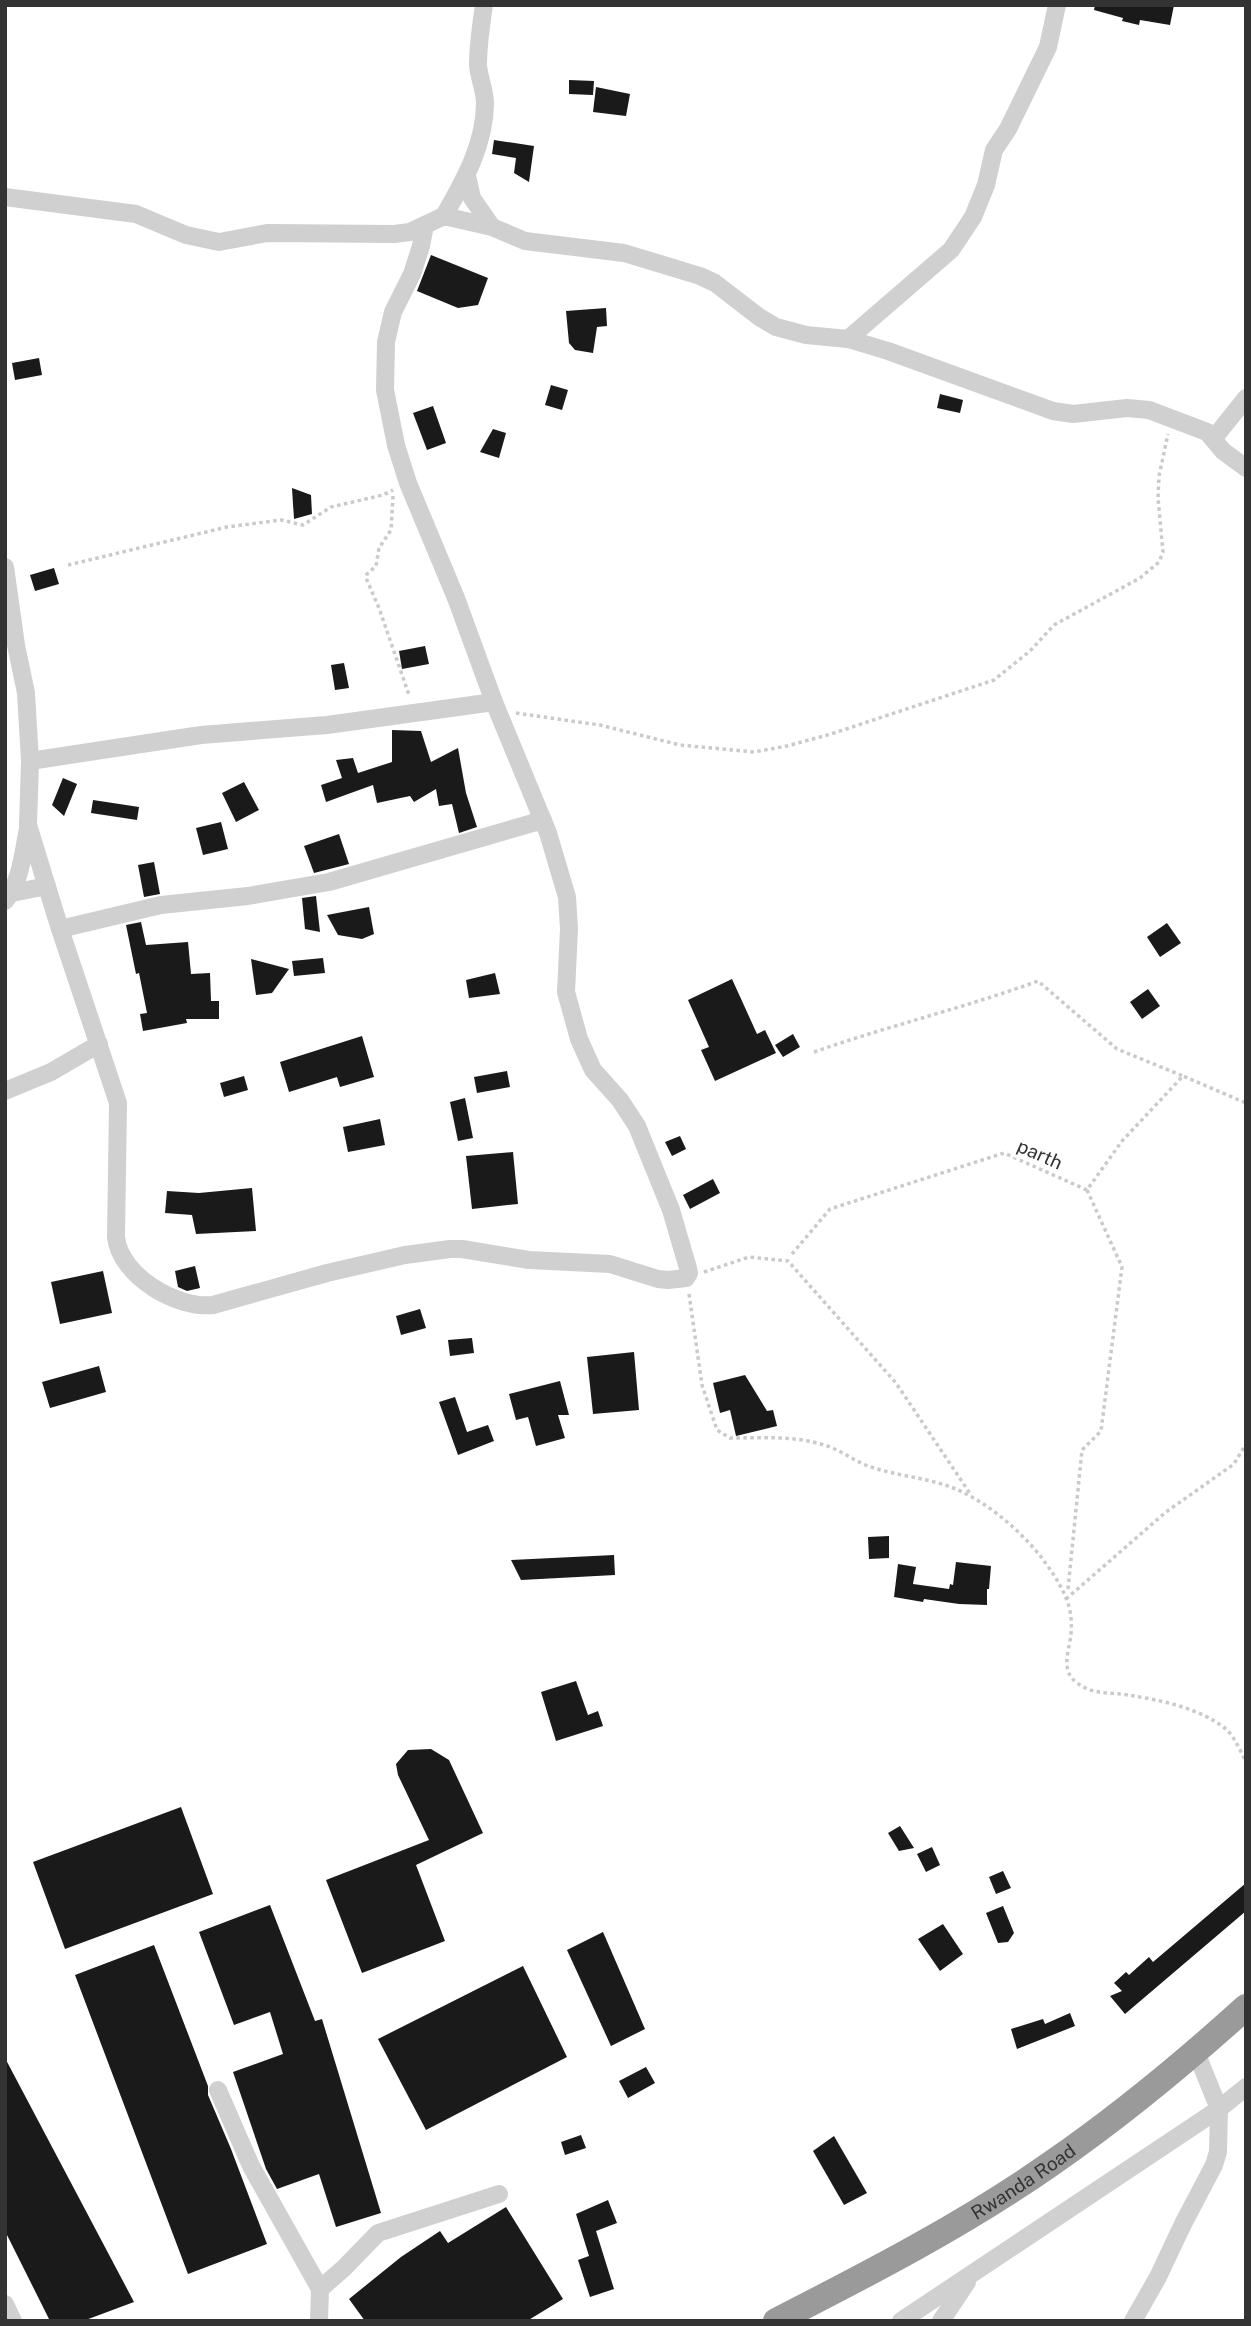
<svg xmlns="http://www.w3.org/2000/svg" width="1251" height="2326" viewBox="0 0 1251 2326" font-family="'Public Sans',sans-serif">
  <rect width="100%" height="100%" fill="#fff"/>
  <g fill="#1a1a1a">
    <polygon points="1095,5 1174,5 1170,25 1140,20 1139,25 1122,21 1123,18 1094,10"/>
    <polygon points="569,80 594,81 593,95 569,94"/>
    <polygon points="596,87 630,94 626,116 593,112"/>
    <polygon points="494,140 534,146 529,182 514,173 516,158 492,154"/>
    <polygon points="431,255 488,278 478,305 458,308 417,291"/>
    <polygon points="606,308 607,326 597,327 593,353 575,350 569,343 566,311"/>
    <polygon points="39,358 42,375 15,380 12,363"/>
    <polygon points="551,385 568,390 562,410 545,405"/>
    <polygon points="940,394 963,400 960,413 937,408"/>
    <polygon points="433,406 446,443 427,450 413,413"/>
    <polygon points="493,429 506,433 499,458 480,452"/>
    <polygon points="292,488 311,495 312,514 294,519"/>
    <polygon points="54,568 59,584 35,591 30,575"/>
    <polygon points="425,646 429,664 402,669 399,651"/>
    <polygon points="344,663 349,688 335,690 331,665"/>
    <polygon points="392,730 421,731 431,762 458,748 466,793 477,827 459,833 452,804 439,806 436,789 414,802 410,796 377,803 373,785 326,802 321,785 342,778 336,760 353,758 358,773 392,762"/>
    <polygon points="63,778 77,784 64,816 52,805"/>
    <polygon points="244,782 259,810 236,822 222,793"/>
    <polygon points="93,800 139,807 137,820 91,813"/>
    <polygon points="221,822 228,849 203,855 196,828"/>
    <polygon points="339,834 349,864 314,873 304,846"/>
    <polygon points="154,862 160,894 144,897 138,865"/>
    <polygon points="316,896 320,932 305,929 302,898"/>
    <polygon points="369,907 374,934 362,939 338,935 327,915"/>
    <polygon points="141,922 146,945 188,942 191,974 210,973 211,1001 219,1001 219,1019 186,1019 187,1023 143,1031 140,1014 147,1013 139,973 136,974 126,925"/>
    <polygon points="1167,923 1181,943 1160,957 1147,937"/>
    <polygon points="323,958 325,973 294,976 292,961"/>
    <polygon points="251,959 289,969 272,993 256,995"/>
    <polygon points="495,973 500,994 469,998 466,980"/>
    <polygon points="732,979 757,1034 765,1030 776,1053 715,1081 701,1050 709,1047 688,1000"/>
    <polygon points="1148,989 1160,1006 1142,1019 1130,1002"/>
    <polygon points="793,1034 800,1047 783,1057 775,1045"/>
    <polygon points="362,1036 374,1077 340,1087 337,1077 289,1092 280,1062"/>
    <polygon points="507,1071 510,1087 477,1093 474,1077"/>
    <polygon points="244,1076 248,1090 224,1097 220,1083"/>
    <polygon points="465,1098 473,1138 458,1141 450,1102"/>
    <polygon points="380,1119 385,1145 348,1152 343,1127"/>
    <polygon points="680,1136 686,1149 672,1156 665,1142"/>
    <polygon points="513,1152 518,1204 472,1209 466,1156"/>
    <polygon points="713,1179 720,1193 690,1209 683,1195"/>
    <polygon points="252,1188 256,1231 196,1234 192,1215 165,1213 167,1191 199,1193"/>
    <polygon points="195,1266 200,1288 187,1291 178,1287 175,1271"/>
    <polygon points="103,1271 112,1313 60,1324 51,1282"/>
    <polygon points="420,1309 426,1328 401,1335 396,1316"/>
    <polygon points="472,1338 474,1353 450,1356 448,1340"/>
    <polygon points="634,1352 639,1410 593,1414 587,1357"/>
    <polygon points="99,1366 106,1392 50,1408 42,1382"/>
    <polygon points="745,1375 767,1411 773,1410 777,1426 736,1436 730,1410 720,1413 713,1383"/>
    <polygon points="560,1381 569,1415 558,1415 565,1438 536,1446 528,1417 516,1420 509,1394"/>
    <polygon points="455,1397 467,1432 488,1425 494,1441 458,1455 439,1402"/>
    <polygon points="889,1536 889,1558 869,1559 868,1537"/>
    <polygon points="614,1555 615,1575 521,1580 511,1560"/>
    <polygon points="956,1562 991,1566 989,1589 987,1589 987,1605 959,1604 924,1599 923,1602 894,1597 898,1564 916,1567 913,1584 949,1589 950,1584 953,1585"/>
    <polygon points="576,1681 588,1715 598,1711 603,1726 556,1741 541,1692"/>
    <polygon points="431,1749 449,1760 483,1833 416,1865 445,1941 362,1973 326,1880 429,1840 398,1775 396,1764 408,1750"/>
    <polygon points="181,1807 213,1894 65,1949 33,1862"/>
    <polygon points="900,1826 914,1848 899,1851 888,1833"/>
    <polygon points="932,1847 940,1865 926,1872 917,1854"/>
    <polygon points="1003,1871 1011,1888 996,1894 989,1877"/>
    <polygon points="1246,1883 1246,1911 1125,2014 1110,1996 1122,1991 1114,1983 1126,1972 1129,1975 1149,1957 1153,1962"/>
    <polygon points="270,1905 315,2021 322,2019 381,2213 336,2227 319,2174 277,2189 266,2169 233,2072 283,2054 270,2012 234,2025 199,1932"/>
    <polygon points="1003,1906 1014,1933 1008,1942 998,1943 986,1913"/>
    <polygon points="943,1924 963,1954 940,1971 918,1939"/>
    <polygon points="603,1932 645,2029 611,2046 567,1950"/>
    <polygon points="154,1945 208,2086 208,2095 231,2149 267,2244 188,2274 75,1975"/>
    <polygon points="523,1966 567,2057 426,2130 378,2039"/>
    <polygon points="1070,2013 1075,2026 1017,2049 1011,2029 1043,2019 1045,2024"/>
    <polygon points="5,2058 134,2302 83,2321 50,2321 5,2231"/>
    <polygon points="646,2067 655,2083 628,2098 619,2081"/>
    <polygon points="581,2135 586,2148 565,2155 561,2142"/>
    <polygon points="834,2136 867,2193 844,2205 813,2151"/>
    <polygon points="608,2200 617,2223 596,2231 614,2289 590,2297 578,2260 589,2256 576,2214"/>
    <polygon points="506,2207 563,2299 527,2321 365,2321 349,2299 401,2257 440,2231 448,2243"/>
  </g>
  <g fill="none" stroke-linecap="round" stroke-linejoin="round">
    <g stroke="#cacaca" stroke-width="3.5" stroke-dasharray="3.5 3.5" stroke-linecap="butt">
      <polyline points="393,496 391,530 379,548 376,566 367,574 366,578 379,608 409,695"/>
      <polyline points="68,565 227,527 281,520 303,525 331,507 383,495 393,490"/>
      <polyline points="516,713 600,725 680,745 754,752 787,746 831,734 994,680 1030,651 1054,625 1140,578 1159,562 1163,552 1158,498 1159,476 1168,434"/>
      <path d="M 814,1052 C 888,1026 964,1008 1038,981 L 1117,1049 L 1183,1076"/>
      <polyline points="792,1254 830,1209 1004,1153 1087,1190 1122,1141 1183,1076 1246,1103"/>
      <polyline points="704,1272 749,1257 788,1261 896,1383 971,1495"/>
      <path d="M 689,1294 L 702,1385 L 717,1430 L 730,1438 C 763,1438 798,1435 830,1447 C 843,1452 855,1461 868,1466 C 893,1475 920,1477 945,1485 C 992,1500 1047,1552 1066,1598 C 1071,1610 1072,1621 1071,1634 C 1069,1652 1060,1670 1077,1683 C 1093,1695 1109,1692 1128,1695 C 1160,1700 1201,1708 1227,1730 C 1235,1738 1241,1752 1246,1762"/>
      <polyline points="1068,1589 1082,1450 1101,1431 1122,1267 1087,1190"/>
      <polyline points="1066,1599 1166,1512 1234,1464 1246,1444"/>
    </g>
    <g stroke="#d0d0d0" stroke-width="18">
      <polyline points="467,176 472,198 492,227"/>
      <polyline points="5,197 136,214 186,235 219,242 267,233 394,234 410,232 444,216 492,227 525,241 624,253 700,276 715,283 759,317 776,327 806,335 848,339 888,351 1053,411 1073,414 1127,408 1149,410 1207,432 1223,451 1246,468"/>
      <path d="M 444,216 C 464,181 485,144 485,103 C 485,91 479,78 478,65 C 478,45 481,25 484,5"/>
      <polyline points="848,339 951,250 973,217 986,185 994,150 1008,129 1048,47 1057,5"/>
      <polyline points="1214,438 1246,398"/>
      <path d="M 5,567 L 16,645 L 26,693 L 30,761 L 28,825 L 60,929 L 118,1103 L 116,1237 C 120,1276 177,1309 213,1305 L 327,1273 L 405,1255 L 450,1249 L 462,1249 L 529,1260 L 610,1264 L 658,1279 L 668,1280 L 686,1278 L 689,1273 L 688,1268 L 671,1210 L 637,1126 L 620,1100 L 593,1070 L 579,1039 L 566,992 L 569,929 L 567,897 L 548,833 L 494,702 L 456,598 L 408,483 L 396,445 L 385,390 L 386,342 L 393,312 L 412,274 L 421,246 L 425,225"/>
      <polyline points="30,761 201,735 327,725 494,702"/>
      <polyline points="12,893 47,886"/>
      <path d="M 5,901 C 21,882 23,852 28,829"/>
      <polyline points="60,929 161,905 248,896 329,882 543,820"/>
      <polyline points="5,1091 51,1072 99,1044"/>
      <polyline points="218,2090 251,2166 320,2289 319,2321"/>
      <polyline points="320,2289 344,2268 378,2233 499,2194"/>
      <polyline points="5,2304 13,2321"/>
      <polyline points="901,2321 1219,2109 1246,2087"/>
      <polyline points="941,2321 967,2282"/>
      <polyline points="1133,2321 1158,2277 1183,2224 1214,2165 1218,2152 1219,2109 1196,2052"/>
    </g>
    <path stroke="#9a9a9a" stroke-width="26" id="s1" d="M 776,2321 C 870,2273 965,2224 1052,2163 C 1120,2116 1184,2063 1246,2007"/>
  </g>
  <g text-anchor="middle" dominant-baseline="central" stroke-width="7" stroke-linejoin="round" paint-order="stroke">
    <g font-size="19" fill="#333" stroke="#fff">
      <text transform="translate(1040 1154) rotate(24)">parth</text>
      <text stroke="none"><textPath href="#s1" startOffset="284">Rwanda Road</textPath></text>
    </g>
  </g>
  <rect width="1251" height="2326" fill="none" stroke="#333333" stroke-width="14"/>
</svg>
